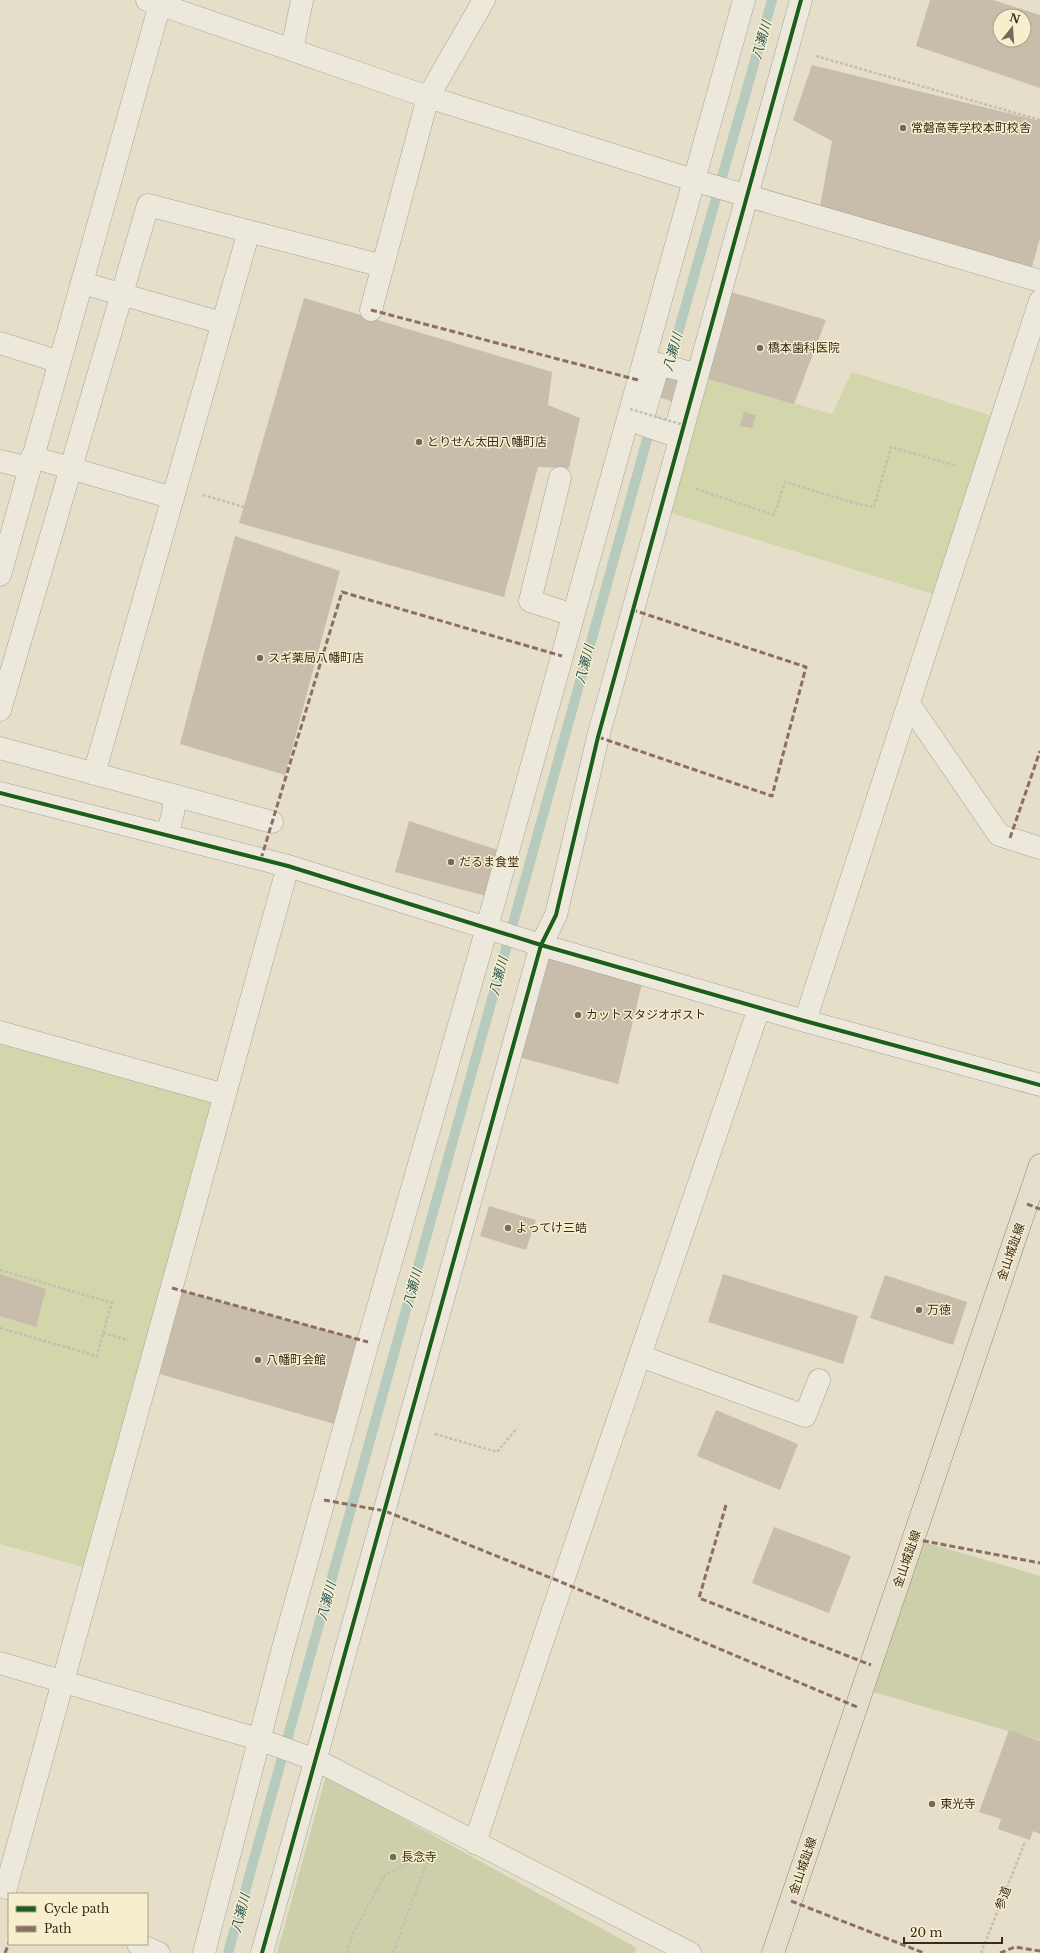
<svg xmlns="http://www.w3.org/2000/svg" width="1040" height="1953" viewBox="0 0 1040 1953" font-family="'Libre Baskerville','Noto Sans JP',serif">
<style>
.green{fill:#d3d5ab}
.cemetery{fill:#cdcfab}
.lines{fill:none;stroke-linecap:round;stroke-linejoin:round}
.stream{stroke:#b6cabe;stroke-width:10}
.building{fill:#c8bcaa;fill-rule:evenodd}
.minor-casing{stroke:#a9a293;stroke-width:23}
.major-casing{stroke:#8f887a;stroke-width:23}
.path{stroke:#c4bfb3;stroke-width:2.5;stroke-dasharray:3 2;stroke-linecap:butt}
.minor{stroke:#ece8dc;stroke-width:22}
.major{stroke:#e4decc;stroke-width:22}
.path-bridge{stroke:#c4bfb3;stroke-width:2.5;stroke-dasharray:3 2;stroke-linecap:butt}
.quiet{stroke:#8d6e63;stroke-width:3;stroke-dasharray:6 3;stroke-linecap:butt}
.cycleway-casing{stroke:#f7eece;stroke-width:6}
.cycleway{stroke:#1b5e20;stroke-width:4}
.poi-dot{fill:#756a59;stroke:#f7eece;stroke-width:1.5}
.labels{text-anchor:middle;stroke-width:3;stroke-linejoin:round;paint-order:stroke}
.poi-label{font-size:12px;fill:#382b1c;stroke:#f7eece;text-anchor:start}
.street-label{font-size:12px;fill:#382b1c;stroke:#f7eece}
.water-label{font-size:13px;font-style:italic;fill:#2a5858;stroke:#f7eece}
</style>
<rect width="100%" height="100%" fill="#e5dec9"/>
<path class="green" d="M852 372 1001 419 943 597 661 510 697 376 832 414Z
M0 1032 225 1095 94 1570 0 1544Z"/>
<path class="cemetery" d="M914 1539 1040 1576V1740L863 1689Z
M326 1776 637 1948 634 1953H277Z"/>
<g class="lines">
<path class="stream" d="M668 368 772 0
M228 1953 651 425"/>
</g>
<path class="building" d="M930 0H993L1040 15V88L916 46ZM1000 16H1024V40H1000Z
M812 65 1040 121V238L1029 278 818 217 832 141 793 120Z
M721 289 826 320 794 404 697 376Z
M304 298 552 372 548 405 580 418 569 468 538 467 504 597 239 523Z
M658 371 685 378 680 404 652 395Z
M744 412 756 415 752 428 740 426Z
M235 536 340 571 285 775 180 744Z
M409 821 507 853 494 898 395 872Z
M541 945 644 975 618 1084 511 1055Z
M489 1206 536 1220 526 1250 480 1236Z
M0 1274 46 1289 36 1327 0 1316Z
M723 1274 858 1316 843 1364 708 1322Z
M885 1275 967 1302 953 1345 870 1318Z
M172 1288 368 1342 345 1427 149 1371Z
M716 1410 798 1444 780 1490 697 1456Z
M774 1527 851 1556 829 1613 752 1583Z
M1009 1730 1040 1741V1834L1033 1831 1030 1840 998 1829 1001 1819 979 1812Z"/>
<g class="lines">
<g class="minor-casing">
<path id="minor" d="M147 0 428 97 693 180 1040 281
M292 50 302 0
M82 283 222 323
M371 310 428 97 484 0
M0 343 60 362
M659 364 691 373 674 435 641 424Z
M32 457 173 498
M0 461 29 468
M560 478 530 601 573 615
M0 575 160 4
M909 704 999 835 1040 848
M0 710 148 205 383 266
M0 748 272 822
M94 774 249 231
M0 793 288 866 541 945 805 1021 1040 1085
M167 835 173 813 175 796
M805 1021 1040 301
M0 1032 225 1095
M640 1356 805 1416 819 1380
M0 1663 258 1739 316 1760 690 1953
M475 1843C567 1564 664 1287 759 1008
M6 1888 288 866
M138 1944 159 1953
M204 1953 283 1648 368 1342 482 945 744 0
M262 1953 541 945 556 915 598 737 801 0"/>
</g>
<g class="major-casing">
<path id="major" d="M773 1953 1040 1165"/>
</g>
<path class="path" d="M816 56 1040 120
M696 489 774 515 785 482 858 504 874 507 891 447 957 466
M203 495 244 507
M0 1270 112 1303 103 1333
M0 1328 97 1356 103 1333 128 1340
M435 1434 497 1452 517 1428
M347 1953 353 1933 385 1875 429 1851
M393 1953 431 1851
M981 1953 1025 1842"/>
<use href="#minor" class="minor"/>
<use href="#major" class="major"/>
<path class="path-bridge" d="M630 409 684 425"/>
<path class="quiet" d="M371 310 638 380
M598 737 772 796 806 667 633 610
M1010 838 1040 751
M261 859 342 592 562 656
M1027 1204 1040 1209
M172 1288 368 1342
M324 1500 385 1511 561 1582 857 1707
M726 1505 699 1598 871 1665
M914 1539 1040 1563
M791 1901 924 1953
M5 1953 9 1943
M1000 1953 1015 1947 1040 1951"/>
<g class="cycleway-casing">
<path id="cycleway" d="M0 793 288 866 541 945 805 1021 1040 1085
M262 1953 541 945 556 915 598 737 801 0"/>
</g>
<use href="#cycleway" class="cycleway"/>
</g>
<g class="poi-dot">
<circle cx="903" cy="128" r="4"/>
<circle cx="760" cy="348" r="4"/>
<circle cx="419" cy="442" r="4"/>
<circle cx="260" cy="658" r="4"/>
<circle cx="451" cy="862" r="4"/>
<circle cx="578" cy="1015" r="4"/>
<circle cx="508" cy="1228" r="4"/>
<circle cx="919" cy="1310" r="4"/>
<circle cx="258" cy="1360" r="4"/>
<circle cx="932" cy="1804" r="4"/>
<circle cx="393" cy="1857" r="4"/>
</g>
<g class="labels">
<g class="poi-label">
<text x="911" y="132">常磐高等学校本町校舎</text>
<text x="768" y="352">橋本歯科医院</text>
<text x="427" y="446">とりせん太田八幡町店</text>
<text x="268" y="662">スギ薬局八幡町店</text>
<text x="459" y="866">だるま食堂</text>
<text x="586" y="1019">カットスタジオポスト</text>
<text x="516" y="1232">よってけ三皓</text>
<text x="927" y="1314">万徳</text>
<text x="266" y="1364">八幡町会館</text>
<text x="940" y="1808">東光寺</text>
<text x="401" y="1861">長念寺</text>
</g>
<g class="street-label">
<text transform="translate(1011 1252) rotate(-71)" y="4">金山城趾線</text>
<text transform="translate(907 1559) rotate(-71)" y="4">金山城趾線</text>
<text transform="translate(803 1866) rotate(-71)" y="4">金山城趾線</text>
<text transform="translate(1003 1898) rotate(-69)" y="4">参道</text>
</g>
<g class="water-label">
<text transform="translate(761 40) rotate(-74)" y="5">八瀬川</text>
<text transform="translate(672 352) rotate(-74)" y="5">八瀬川</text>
<text transform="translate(584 664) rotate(-75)" y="5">八瀬川</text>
<text transform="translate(498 976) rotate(-75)" y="5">八瀬川</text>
<text transform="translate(412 1288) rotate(-75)" y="5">八瀬川</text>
<text transform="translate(326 1601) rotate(-75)" y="5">八瀬川</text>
<text transform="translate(240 1913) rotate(-75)" y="5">八瀬川</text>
</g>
</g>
<rect x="8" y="1893" width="140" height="52" fill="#f7eece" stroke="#aba087"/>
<rect x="16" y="1906" width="20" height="6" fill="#1b5e20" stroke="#aba087"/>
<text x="44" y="1913" font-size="12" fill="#382b1c">Cycle path</text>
<rect x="16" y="1926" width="20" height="6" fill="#8d6e63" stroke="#aba087"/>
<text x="44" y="1933" font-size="12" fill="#382b1c">Path</text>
<g transform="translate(1012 28) rotate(17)"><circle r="19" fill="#f7eece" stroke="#aba087"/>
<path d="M0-3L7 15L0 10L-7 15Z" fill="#756a59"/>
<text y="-6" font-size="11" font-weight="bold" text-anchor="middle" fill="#382b1c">N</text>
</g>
<path d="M904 1937v6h98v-6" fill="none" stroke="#382b1c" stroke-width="2"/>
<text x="910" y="1937" font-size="12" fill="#382b1c" stroke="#f7eece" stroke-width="3" paint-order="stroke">20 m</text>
</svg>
